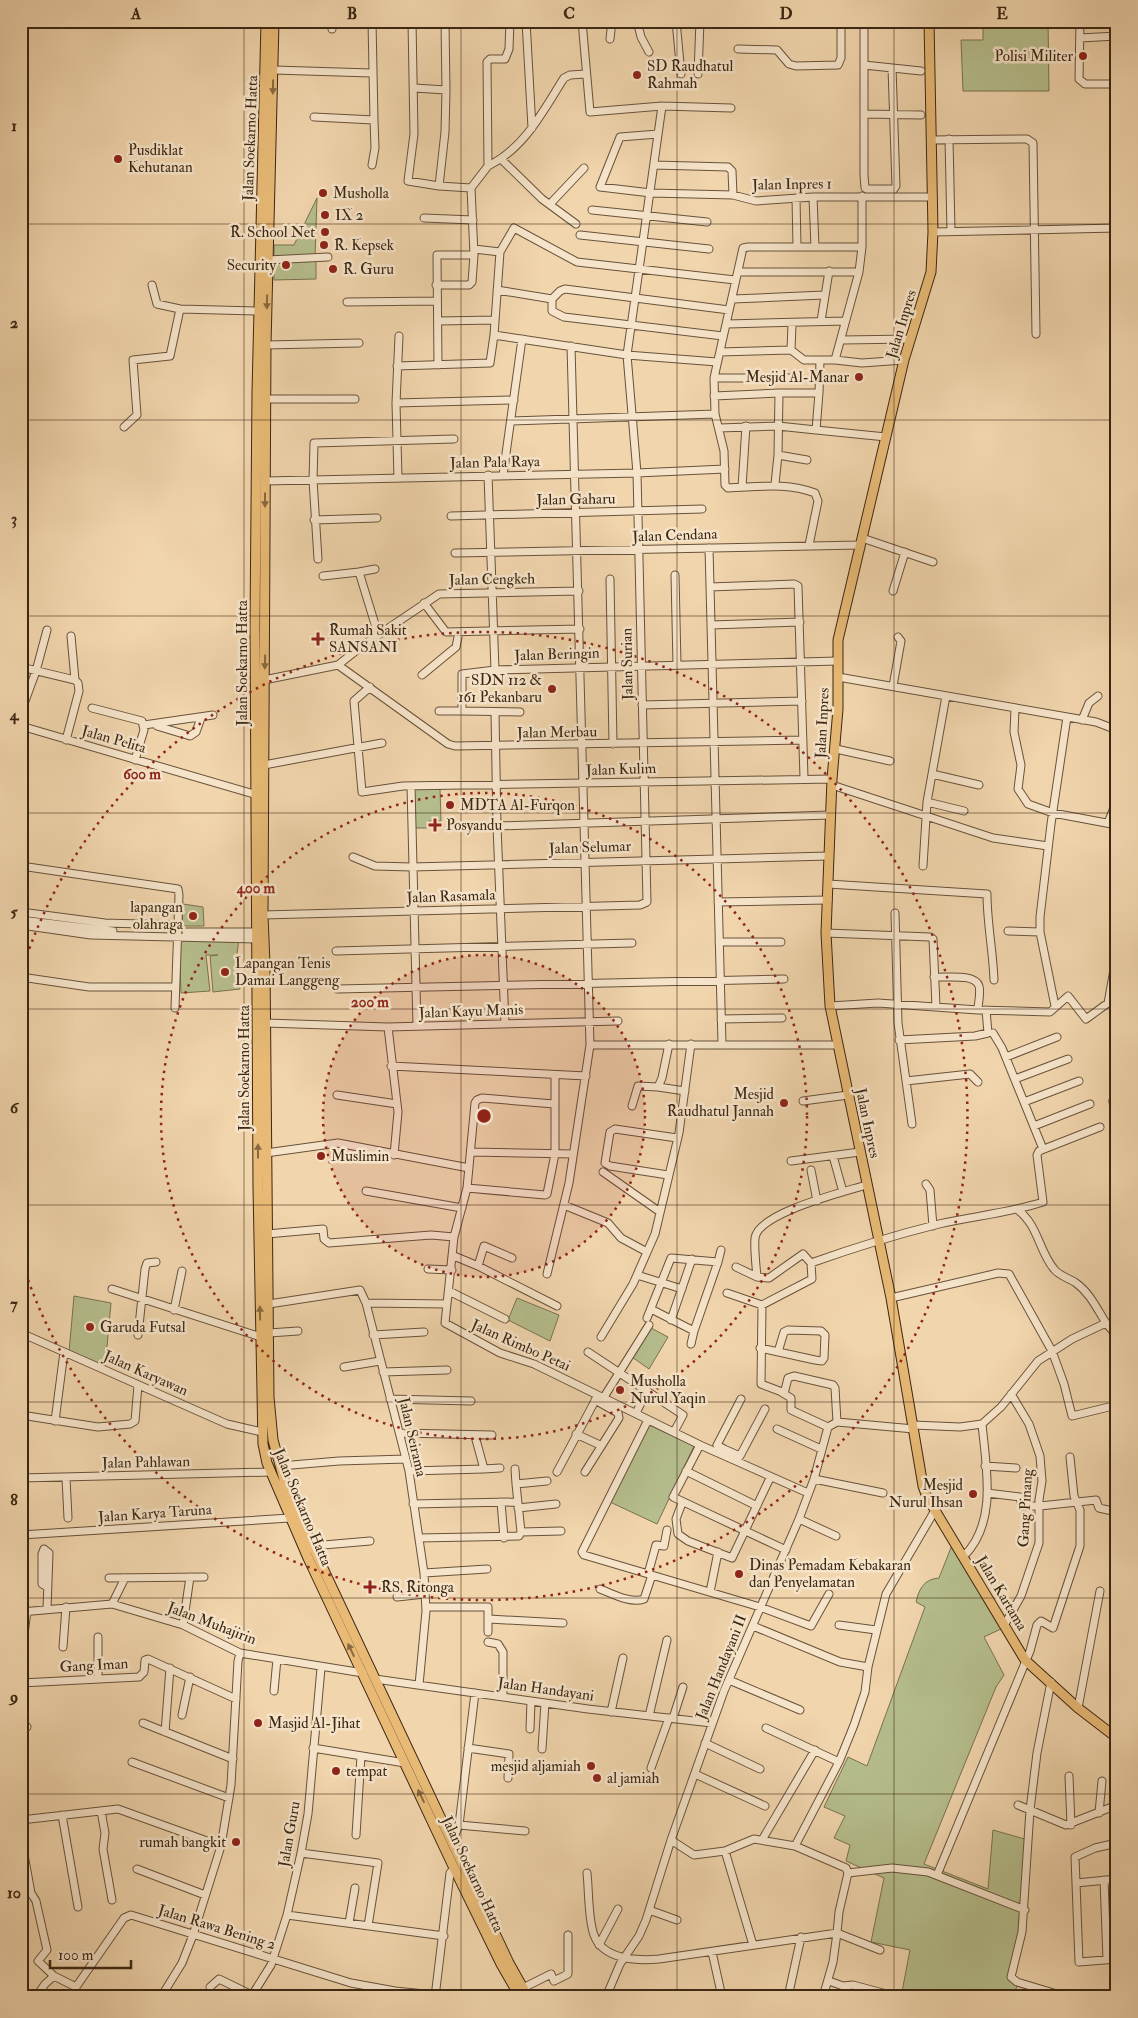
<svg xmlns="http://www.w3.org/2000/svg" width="1138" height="2018" viewBox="0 0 1138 2018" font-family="'IM FELL Double Pica',serif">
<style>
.green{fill:#b6be8d;stroke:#787250}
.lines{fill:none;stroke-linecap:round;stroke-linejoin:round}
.stream{stroke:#757f6b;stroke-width:2}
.minor-casing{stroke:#68523a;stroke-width:9}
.major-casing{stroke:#3b2713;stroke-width:11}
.minor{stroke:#f6e4ca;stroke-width:7}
.major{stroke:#e8ba76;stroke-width:9}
.oneway{fill:#896940}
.grid{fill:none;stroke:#3b2713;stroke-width:1;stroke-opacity:0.55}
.ring{fill:none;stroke:#8f2418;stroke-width:2.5;stroke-dasharray:2.5 5}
.poi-dot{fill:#8f2418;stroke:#f6e4ca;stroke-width:2}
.labels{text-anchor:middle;stroke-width:5;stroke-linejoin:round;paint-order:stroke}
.poi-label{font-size:15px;fill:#3b2713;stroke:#f6e4ca;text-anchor:start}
.street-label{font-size:15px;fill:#3b2713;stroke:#f6e4ca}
.centre{fill:#8f2418;stroke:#f6e4ca;stroke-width:2.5}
.ring-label{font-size:15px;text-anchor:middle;font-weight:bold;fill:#8f2418;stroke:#f6e4ca;stroke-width:5;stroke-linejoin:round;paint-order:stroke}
.neatline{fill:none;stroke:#3b2713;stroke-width:2}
.grid-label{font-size:16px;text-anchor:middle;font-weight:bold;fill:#3b2713}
</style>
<rect width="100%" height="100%" fill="#f1d5ad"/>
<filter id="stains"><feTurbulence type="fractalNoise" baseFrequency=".004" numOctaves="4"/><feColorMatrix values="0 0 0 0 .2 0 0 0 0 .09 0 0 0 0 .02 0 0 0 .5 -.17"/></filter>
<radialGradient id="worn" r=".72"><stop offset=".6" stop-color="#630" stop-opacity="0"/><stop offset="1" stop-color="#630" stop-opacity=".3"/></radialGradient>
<path class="green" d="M983 21H1048L1049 91H963L961 40H983Z
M317 198 315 256 274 258V245H294Z
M316 259V279L274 280V261Z
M413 789H440L441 821H429L428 828H414Z
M183 904 203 907 204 926H182Z
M179 939H239L237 954 240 989 213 992 210 956 218 955H206L210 991 181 993Z
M74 1296 111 1303 105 1368 69 1352Z
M517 1298 559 1315 550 1341 508 1320Z
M651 1328 668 1337 649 1369 632 1357Z
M649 1425 694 1446 657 1524 610 1502Z
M952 1545 1003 1628 984 1637 1004 1675 996 1687 924 1864 988 1889 993 1830 1028 1840 1024 1904 1010 1980 1017 1986 1013 1997H901L910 1950 871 1942 884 1878 846 1861 850 1845 834 1838 845 1816 824 1807 848 1757 867 1766 925 1607 916 1602C919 1589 924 1579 939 1578Z"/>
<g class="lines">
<path class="stream" d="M1117 1079 1109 1101 1117 1134"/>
<g class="minor-casing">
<path id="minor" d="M332 21V29
M412 21 414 134 408 181 439 186 471 188
M526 21 532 128
M582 21 590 112 662 106 731 108
M637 21 641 37 649 52
M676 21 681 74
M864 21V175L865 188 867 189H894L896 186 892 68
M1080 21 1079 79 1085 84H1117
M1080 38 1117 36
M610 39 612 21
M738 49 777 50 789 64 796 66 838 65 841 58V21
M864 65 921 71
M274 70 371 73
M698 74 700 21
M414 88 446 90 445 21
M865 114 921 115
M314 117 374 120 372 21
M658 134 620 137 600 187 651 193 733 195 756 201 813 197H933
M949 139 951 231
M931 140 1027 139 1033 143 1036 334
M501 159 542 199 576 224
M372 165 375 148 374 120
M654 165 728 167 732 171 733 195
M488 166C525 148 543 111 564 78L570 75 586 74
M439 186 445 132 446 90
M471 188 488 166 487 62 490 59H505L509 49 510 21
M813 197 815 247
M796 198 797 247
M550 204 584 168
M592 210 707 222
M424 218 473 220
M933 232 1117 228
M580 235 709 249
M474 249 500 252
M268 260 328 257
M738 272H859
M152 285 157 304 180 309
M436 285H469L472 282 474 255 471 188
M497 290 552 299
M552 299V311L564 317 723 336
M552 299 560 291 565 289 729 310
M733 299 824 295
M347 302 436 301
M438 321 495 320
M821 321 829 271
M727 324 845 321
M792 324 791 350 804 360H820
M494 335 627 355 717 362
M842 340 911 339
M266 345 359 343
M720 352 791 350
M835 360 862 363 904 360
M438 365 437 255H474
M397 366 490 363 494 335 500 252 514 228 577 262 735 280
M714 378H793
M714 396 779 393
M266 399H355
M396 403 514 400
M512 421 715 414
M124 427 137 415 133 360 170 356 180 309 259 311
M719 428 778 426 816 430 819 393
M816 430 886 437
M807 460 778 455 779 393H819L820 360H835L859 272 862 247V196
M488 475 495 670
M503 475 522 339
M398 478 396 403 399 336
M265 481 637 473 725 469
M775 484 778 455
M742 487 746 426
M451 516 702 509
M314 520 377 518
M862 538 933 562
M809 545 818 501 815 493C786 482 759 487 728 488L725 485 724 451 715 414 714 378 743 248 748 247H862
M709 548 722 1044
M455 553 860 545
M318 559 313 480 314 443 454 439
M359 572 375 569
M675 575 677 665
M323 576 359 572 378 634
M610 579 613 744
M710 587 794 584 798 586 804 778
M893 591 905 552
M424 603 446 632 580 629
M711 625 800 622
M338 665 448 744 455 746 803 740
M21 667 75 680
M422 675 456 647 459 632
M838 677 1096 722 1117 730
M264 680 338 665 362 646 439 594 579 591
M893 686 901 641 898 637
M370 687 354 701 362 792 403 786 832 779
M642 705 802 701
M92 708 142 721 144 730 135 760
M1015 709 1014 732 1021 765 1018 789 1028 804 1053 813 1117 825
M439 711H462
M21 712 36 671 47 630
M495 712 497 826
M520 712 462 711V674L495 670 838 661
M1082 720 1089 703 1098 696
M144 725 213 715
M21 726 257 795
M157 726 190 736 196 732 201 718
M66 740 79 691 78 683 75 680 71 636
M836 749 890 761
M264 765 382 743
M932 774 979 785
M832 785 993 838 1048 846
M411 786 417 1026
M927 802 964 811
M1108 823 1117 800
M353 857 375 866 412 867 829 856
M21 866 178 889 179 895 175 1008
M923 866 927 802 946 696
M828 884 987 894C987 923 993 951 994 980
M718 902 828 900
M21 912 105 923 178 925
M895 913 898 1023 912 1124
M263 915 640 905 647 902 637 473 627 355 662 106
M21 920 113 931
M21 925 91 935 256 939
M1008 931 1040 932
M186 932H256
M826 933 930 937 933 939 936 1006
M719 942H781
M336 951 632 943
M21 977 89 987H175
M934 977C945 978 975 973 979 986 981 993 978 1003 978 1010
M337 989 784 979
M830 1006 878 1003 978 1010 1050 1012 1068 996 1086 1019 1108 1003 1117 953
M1055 1006 1040 932V917L1051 824 1067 717
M721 1019 782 1018
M266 1023 388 1027 618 1021
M505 1024 497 826 830 815
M388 1027 398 1112 394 1155
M993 1033 1002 1048 1043 1149
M899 1040 975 1036 988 1033 986 1010
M590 1045H838
M1006 1057 1057 1037
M391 1066 586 1076
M1015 1079 1068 1059
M906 1081 970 1074 978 1082
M658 1087 685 1091
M337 1095 397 1104
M803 1101 848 1095
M1024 1102 1079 1081
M554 1104 482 1098 477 1100 475 1103 467 1188 454 1237 445 1323 500 1353 534 1364 700 1445 808 1493
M632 1106 638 1086 658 1087 662 1078 669 1044
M1034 1126 1090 1104
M471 1152 573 1154
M266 1153 338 1143 469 1168
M833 1156 843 1192
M791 1161 860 1152
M811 1170 817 1201
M603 1172 660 1212
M668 1175 610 1166 605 1163 610 1132 615 1129 677 1138
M926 1184 930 1190 933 1226
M866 1185C844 1192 758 1213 755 1238 754 1250 756 1265 757 1277L769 1278 803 1254 811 1263C853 1248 895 1235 939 1224 974 1216 1009 1213 1043 1202L1037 1155 1039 1151 1100 1127
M467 1188 545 1195 547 1194 555 1154V1075
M366 1191 462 1208
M564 1205 608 1223 621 1238 647 1252
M1018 1210C1038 1225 1039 1251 1054 1269 1059 1276 1069 1278 1076 1283 1090 1293 1097 1309 1106 1323
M267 1234 323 1229 324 1239 329 1243 431 1235 454 1237
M454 1256 478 1266 557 1306
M718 1262 721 1250
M478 1266 484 1246 512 1258
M736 1267 757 1277
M428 1269 452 1270
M547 1274 569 1183 590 1045 571 346
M637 1275 682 1289
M112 1289 261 1337
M449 1291 505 1319
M727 1293 762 1305 812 1279 811 1263
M891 1298 998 1273 1009 1274 1052 1351 1064 1384 1072 1416 1117 1405
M366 1303 447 1304
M269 1304 360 1290 366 1303 409 1471 424 1573 426 1611 419 1685
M762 1305 761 1384 782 1392 785 1390 788 1378 794 1376 833 1385 835 1388 837 1422
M174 1310 182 1271
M647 1318 671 1258 718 1262 694 1331 651 1309
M671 1320 692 1259
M21 1333 227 1424 262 1432
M269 1333 298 1331
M138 1335 145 1269 147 1263 156 1262
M373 1335 424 1332
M601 1337 633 1284 655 1234 679 1133 691 1044
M691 1344 694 1331
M760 1348 815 1360 822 1361 824 1358 825 1335 821 1331 788 1330 784 1332 778 1352
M588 1352 683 1415 674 1432
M344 1367 380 1361
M383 1372 447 1370
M781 1392 791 1398V1410L828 1427
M604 1397 649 1325
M390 1399 471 1401
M636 1413 647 1391
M21 1415 98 1427 130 1424 135 1421 138 1385
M648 1420 582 1552 584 1555 760 1607 811 1626 829 1594
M55 1421 64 1352
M913 1425 960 1427 982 1424 1001 1407 1038 1361 1072 1339 1106 1323 1117 1336
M777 1429 821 1449
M400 1433 492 1435
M576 1434 600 1445
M475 1436 484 1469 500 1468
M700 1445 673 1497 786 1550
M724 1449 740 1456 765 1409
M723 1452 724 1449 717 1445 741 1399
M280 1466 339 1461 406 1459
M985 1466 1016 1468
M515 1469 516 1484
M409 1471 484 1469
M686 1471 757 1506
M557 1472 597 1397
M585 1472 619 1418 618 1413 595 1400
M21 1478 271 1472
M66 1478 68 1518
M814 1479 883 1493
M987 1493 1020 1497 1022 1506H1040L1096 1500 1099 1508 1117 1512
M501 1502 504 1538
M682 1503 676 1519 678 1534 688 1541 732 1558 770 1478
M413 1504 516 1502
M518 1508 556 1504
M799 1519 836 1536
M521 1532 561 1531
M21 1535 290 1518
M419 1538 519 1536 521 1532 516 1484 547 1481
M312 1546 370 1541
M964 1556C998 1522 986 1467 982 1424
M424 1573 487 1569
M648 1574 656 1545 664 1546 667 1530
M109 1578 204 1577
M46 1586 42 1584V1554L44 1549 49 1553 47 1609
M600 1589C613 1594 631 1604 644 1599L652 1575
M710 1592 718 1552
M397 1597 425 1594
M112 1604 125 1578
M426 1607H488V1632
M21 1612 112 1604 183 1625 240 1653 363 1673
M489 1619 563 1623
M1005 1624 1021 1596 1039 1543V1500L1042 1481 1040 1456 1029 1424 1011 1394
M183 1625 190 1577
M839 1625 876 1630
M753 1626 840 1662 868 1667
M488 1642 498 1644 503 1652V1697
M63 1647 66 1607
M21 1657 27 1611
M98 1679V1637
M375 1679 588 1709 712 1723
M729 1680 800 1710
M1051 1682 1037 1753 1030 1810 1022 1932 1011 1977 1017 1982 1067 1997
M21 1683 139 1677 144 1672 145 1660 148 1659 236 1699
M274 1691 277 1659
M1078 1708 1100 1591
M611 1712 623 1658
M182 1715 190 1677
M649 1716 667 1640
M673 1718 683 1687
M143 1723 233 1759
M21 1728 27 1727
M766 1728 839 1762
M530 1729 531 1701
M165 1732 170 1668
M705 1743 760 1769
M313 1748 405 1763
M468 1748 509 1754 508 1778
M542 1749 545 1703
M132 1762 229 1798
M651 1768 669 1718
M695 1774 765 1806
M1069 1776 1071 1825
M1018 1805 1066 1825 1117 1805
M101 1811 105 1833 103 1849 112 1900
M1099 1813 1102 1781
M62 1815 78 1907
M21 1820 118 1809 221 1846
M459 1825 525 1831
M356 1835 361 1756
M21 1838 31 1893 36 1901 47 1950 38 1961 54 1976
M762 1840 815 1750
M452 1842 459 1825 475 1693
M1117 1843 1095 1848 1075 1857 1079 1962 1117 1959
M795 1846 839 1762 854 1725 865 1692 868 1667 886 1594 934 1512
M725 1851 753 1945
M301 1853 378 1863 368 1926
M137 1869 205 1895
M587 1873C589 1891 588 1919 594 1935 603 1960 638 1961 659 1959L837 1933 839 1912 848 1873 846 1868 795 1846 754 1839 725 1851 694 1855 671 1840
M848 1873 892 1868 928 1872 1025 1910
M937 1875 1030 1651 1037 1625 1041 1621 1053 1628 1080 1546V1510L1074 1496 1070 1457
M1104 1880 1107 1959
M1076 1883 1117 1879
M649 1910 677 1920
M287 1915 444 1936
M349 1923 355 1888
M599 1945 618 1909
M712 1952 722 1997
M829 1981 843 1986 853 1985 894 1996
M210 1987 219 1979 252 1995
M523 1988 551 1974 554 1981 568 1974V1935
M36 1997 45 1984 54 1976 76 1987 124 1918 131 1915 351 1983 395 1991 435 1995
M75 1997 76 1987
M161 1997 182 1963 193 1935 221 1846 231 1785 238 1661 240 1653
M251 1997 271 1965 287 1915 301 1853 308 1814 321 1668
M435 1997 450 1873 454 1868
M606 1997 620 1964 639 1936 646 1920 671 1840 724 1691 799 1519 814 1479 828 1427 837 1422 914 1429
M788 1997 801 1937
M823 1997 833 1962 837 1933 880 1950"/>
</g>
<g class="major-casing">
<path id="major" d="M266 21 257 392 255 625 258 1188 263 1444 267 1463 308 1558 453 1866 501 1964 520 1997
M274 21 266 345 263 915 265 964 269 1397 273 1440 288 1494 509 1963 528 1997
M929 21 933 232 931 272 904 360 838 640V709L832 779 826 933 830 1006 891 1298 923 1486 927 1497 1025 1660 1078 1708 1117 1738"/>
</g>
<use href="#minor" class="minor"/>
<use href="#major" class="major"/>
</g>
<defs><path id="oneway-solid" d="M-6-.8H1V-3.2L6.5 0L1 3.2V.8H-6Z" transform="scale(1.25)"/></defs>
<g class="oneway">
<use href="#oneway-solid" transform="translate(273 87) rotate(91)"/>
<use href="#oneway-solid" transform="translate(267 302) rotate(91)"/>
<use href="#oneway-solid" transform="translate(265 500) rotate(90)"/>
<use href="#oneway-solid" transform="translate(265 662) rotate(91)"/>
<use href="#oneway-solid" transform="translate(258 1151) rotate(-90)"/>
<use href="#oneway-solid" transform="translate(260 1313) rotate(-91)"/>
<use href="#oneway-solid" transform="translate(351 1650) rotate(-115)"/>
<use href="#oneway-solid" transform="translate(421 1796) rotate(-116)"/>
</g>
<path class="grid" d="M244 21V1997M461 21V1997M677 21V1997M894 21V1997M21 224H1117M21 420H1117M21 616H1117M21 813H1117M21 1009H1117M21 1205H1117M21 1402H1117M21 1598H1117M21 1794H1117"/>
<circle cx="484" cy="1116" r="161" fill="#8f2418" fill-opacity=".12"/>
<g class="ring">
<circle cx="484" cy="1116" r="161"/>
<circle cx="484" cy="1116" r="323"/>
<path d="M22 970A484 484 0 1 1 22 1262"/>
</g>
<g class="poi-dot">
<circle cx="1083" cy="56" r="5"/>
<circle cx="637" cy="75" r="5"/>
<circle cx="118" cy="159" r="5"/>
<circle cx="323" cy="193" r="5"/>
<circle cx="325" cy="215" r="5"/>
<circle cx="325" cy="232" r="5"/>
<circle cx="324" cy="245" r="5"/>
<circle cx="286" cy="265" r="5"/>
<circle cx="333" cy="269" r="5"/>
<circle cx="859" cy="377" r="5"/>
<path d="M315.5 631.5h5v5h5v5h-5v5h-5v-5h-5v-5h5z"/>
<circle cx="552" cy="689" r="5"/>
<circle cx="450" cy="805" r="5"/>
<path d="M432.5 817.5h5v5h5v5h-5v5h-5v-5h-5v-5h5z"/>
<circle cx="193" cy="916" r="5"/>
<circle cx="225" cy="972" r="5"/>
<circle cx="784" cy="1103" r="5"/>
<circle cx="321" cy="1156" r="5"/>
<circle cx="90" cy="1327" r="5"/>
<circle cx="620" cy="1390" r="5"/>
<circle cx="973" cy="1494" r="5"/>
<circle cx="739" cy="1574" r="5"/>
<path d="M367.5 1579.5h5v5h5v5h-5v5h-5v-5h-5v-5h5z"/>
<circle cx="258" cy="1723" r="5"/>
<circle cx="591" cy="1766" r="5"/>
<circle cx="336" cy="1771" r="5"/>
<circle cx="597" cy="1778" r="5"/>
<circle cx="236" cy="1842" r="5"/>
</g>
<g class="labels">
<g class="poi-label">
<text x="1073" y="61" text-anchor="end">Polisi Militer</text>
<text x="647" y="71">SD Raudhatul<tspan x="647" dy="17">Rahmah</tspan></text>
<text x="128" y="155">Pusdiklat<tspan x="128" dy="17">Kehutanan</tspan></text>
<text x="333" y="198">Musholla</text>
<text x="335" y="220">IX 2</text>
<text x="315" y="237" text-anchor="end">R. School Net</text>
<text x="334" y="250">R. Kepsek</text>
<text x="276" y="270" text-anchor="end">Security</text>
<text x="343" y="274">R. Guru</text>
<text x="849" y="382" text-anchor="end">Mesjid Al-Manar</text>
<text x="329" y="635">Rumah Sakit<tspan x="329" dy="17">SANSANI</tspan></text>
<text x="542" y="685" text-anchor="end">SDN 112 &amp;<tspan x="542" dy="17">161 Pekanbaru</tspan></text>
<text x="460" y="810">MDTA Al-Furqon</text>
<text x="446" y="830">Posyandu</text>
<text x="183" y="912" text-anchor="end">lapangan<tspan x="183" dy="17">olahraga</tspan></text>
<text x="235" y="968">Lapangan Tenis<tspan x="235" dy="17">Damai Langgeng</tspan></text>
<text x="774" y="1099" text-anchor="end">Mesjid<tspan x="774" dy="17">Raudhatul Jannah</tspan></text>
<text x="331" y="1161">Muslimin</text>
<text x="100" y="1332">Garuda Futsal</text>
<text x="630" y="1386">Musholla<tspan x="630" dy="17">Nurul Yaqin</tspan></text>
<text x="963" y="1490" text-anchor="end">Mesjid<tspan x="963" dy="17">Nurul Ihsan</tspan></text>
<text x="749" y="1570">Dinas Pemadam Kebakaran<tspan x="749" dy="17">dan Penyelamatan</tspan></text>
<text x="381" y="1592">RS. Ritonga</text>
<text x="268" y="1728">Masjid Al-Jihat</text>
<text x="581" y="1771" text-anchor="end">mesjid aljamiah</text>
<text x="346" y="1776">tempat</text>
<text x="607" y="1783">al jamiah</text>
<text x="226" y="1847" text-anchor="end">rumah bangkit</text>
</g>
<g class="street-label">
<text transform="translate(250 138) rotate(-88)" y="5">Jalan Soekarno Hatta</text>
<text transform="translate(792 184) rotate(-1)" y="5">Jalan Inpres 1</text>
<text transform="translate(901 324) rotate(-73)" y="5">Jalan Inpres</text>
<text transform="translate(495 462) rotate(-1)" y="5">Jalan Pala Raya</text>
<text transform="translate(576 499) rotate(-1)" y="5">Jalan Gaharu</text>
<text transform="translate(675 535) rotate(-2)" y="5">Jalan Cendana</text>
<text transform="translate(492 579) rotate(-1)" y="5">Jalan Cengkeh</text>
<text transform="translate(557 654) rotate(-2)" y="5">Jalan Beringin</text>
<text transform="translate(242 663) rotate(-90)" y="5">Jalan Soekarno Hatta</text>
<text transform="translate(627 664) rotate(-91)" y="5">Jalan Surian</text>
<text transform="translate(822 723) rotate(-87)" y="5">Jalan Inpres</text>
<text transform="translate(557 732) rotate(-1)" y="5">Jalan Merbau</text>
<text transform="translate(114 739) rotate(16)" y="5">Jalan Pelita</text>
<text transform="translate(621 769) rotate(-2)" y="5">Jalan Kulim</text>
<text transform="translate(590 847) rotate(-2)" y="5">Jalan Selumar</text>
<text transform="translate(451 896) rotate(-2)" y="5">Jalan Rasamala</text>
<text transform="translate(471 1011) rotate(-2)" y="5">Jalan Kayu Manis</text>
<text transform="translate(244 1068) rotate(-90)" y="5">Jalan Soekarno Hatta</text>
<text transform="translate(868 1123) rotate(78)" y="5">Jalan Inpres</text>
<text transform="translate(521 1345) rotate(24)" y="5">Jalan Rimbo Petai</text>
<text transform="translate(146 1373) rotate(24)" y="5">Jalan Karyawan</text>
<text transform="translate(413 1437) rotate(77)" y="5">Jalan Seirama</text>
<text transform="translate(146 1462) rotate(-1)" y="5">Jalan Pahlawan</text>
<text transform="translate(303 1507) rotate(67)" y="5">Jalan Soekarno Hatta</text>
<text transform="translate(1025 1508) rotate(-87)" y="5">Gang Pinang</text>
<text transform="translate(155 1513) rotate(-4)" y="5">Jalan Karya Taruna</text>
<text transform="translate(1002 1593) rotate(59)" y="5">Jalan Kartama</text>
<text transform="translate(212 1623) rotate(21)" y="5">Jalan Muhajirin</text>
<text transform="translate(94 1665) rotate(-3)" y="5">Gang Iman</text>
<text transform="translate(721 1667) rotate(-68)" y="5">Jalan Handayani II</text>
<text transform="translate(546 1689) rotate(8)" y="5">Jalan Handayani</text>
<text transform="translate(289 1834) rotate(-80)" y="5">Jalan Guru</text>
<text transform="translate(473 1874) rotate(65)" y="5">Jalan Soekarno Hatta</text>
<text transform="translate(217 1927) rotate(17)" y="5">Jalan Rawa Bening 2</text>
</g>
</g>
<circle cx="484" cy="1116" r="8" class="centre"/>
<g class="ring-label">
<text x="142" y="779">600 m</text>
<text x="256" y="893">400 m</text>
<text x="370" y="1007">200 m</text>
</g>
<rect width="1138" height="2018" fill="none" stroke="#f1d5ad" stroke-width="55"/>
<path d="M50 1960v8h81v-8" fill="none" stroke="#3b2713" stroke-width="2.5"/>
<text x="58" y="1960" font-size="15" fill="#3b2713" stroke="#f6e4ca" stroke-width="4" paint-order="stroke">100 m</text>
<rect x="28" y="28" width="1082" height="1962" class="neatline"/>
<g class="grid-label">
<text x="136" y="19">A</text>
<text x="352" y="19">B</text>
<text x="569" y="19">C</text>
<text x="786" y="19">D</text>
<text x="1002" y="19">E</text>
<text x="14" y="131">1</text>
<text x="14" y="328">2</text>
<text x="14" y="524">3</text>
<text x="14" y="720">4</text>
<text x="14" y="917">5</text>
<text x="14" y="1113">6</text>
<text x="14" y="1309">7</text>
<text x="14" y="1505">8</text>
<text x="14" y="1702">9</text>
<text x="14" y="1898">10</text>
</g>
<rect width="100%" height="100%" filter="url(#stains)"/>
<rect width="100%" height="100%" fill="url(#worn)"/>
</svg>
